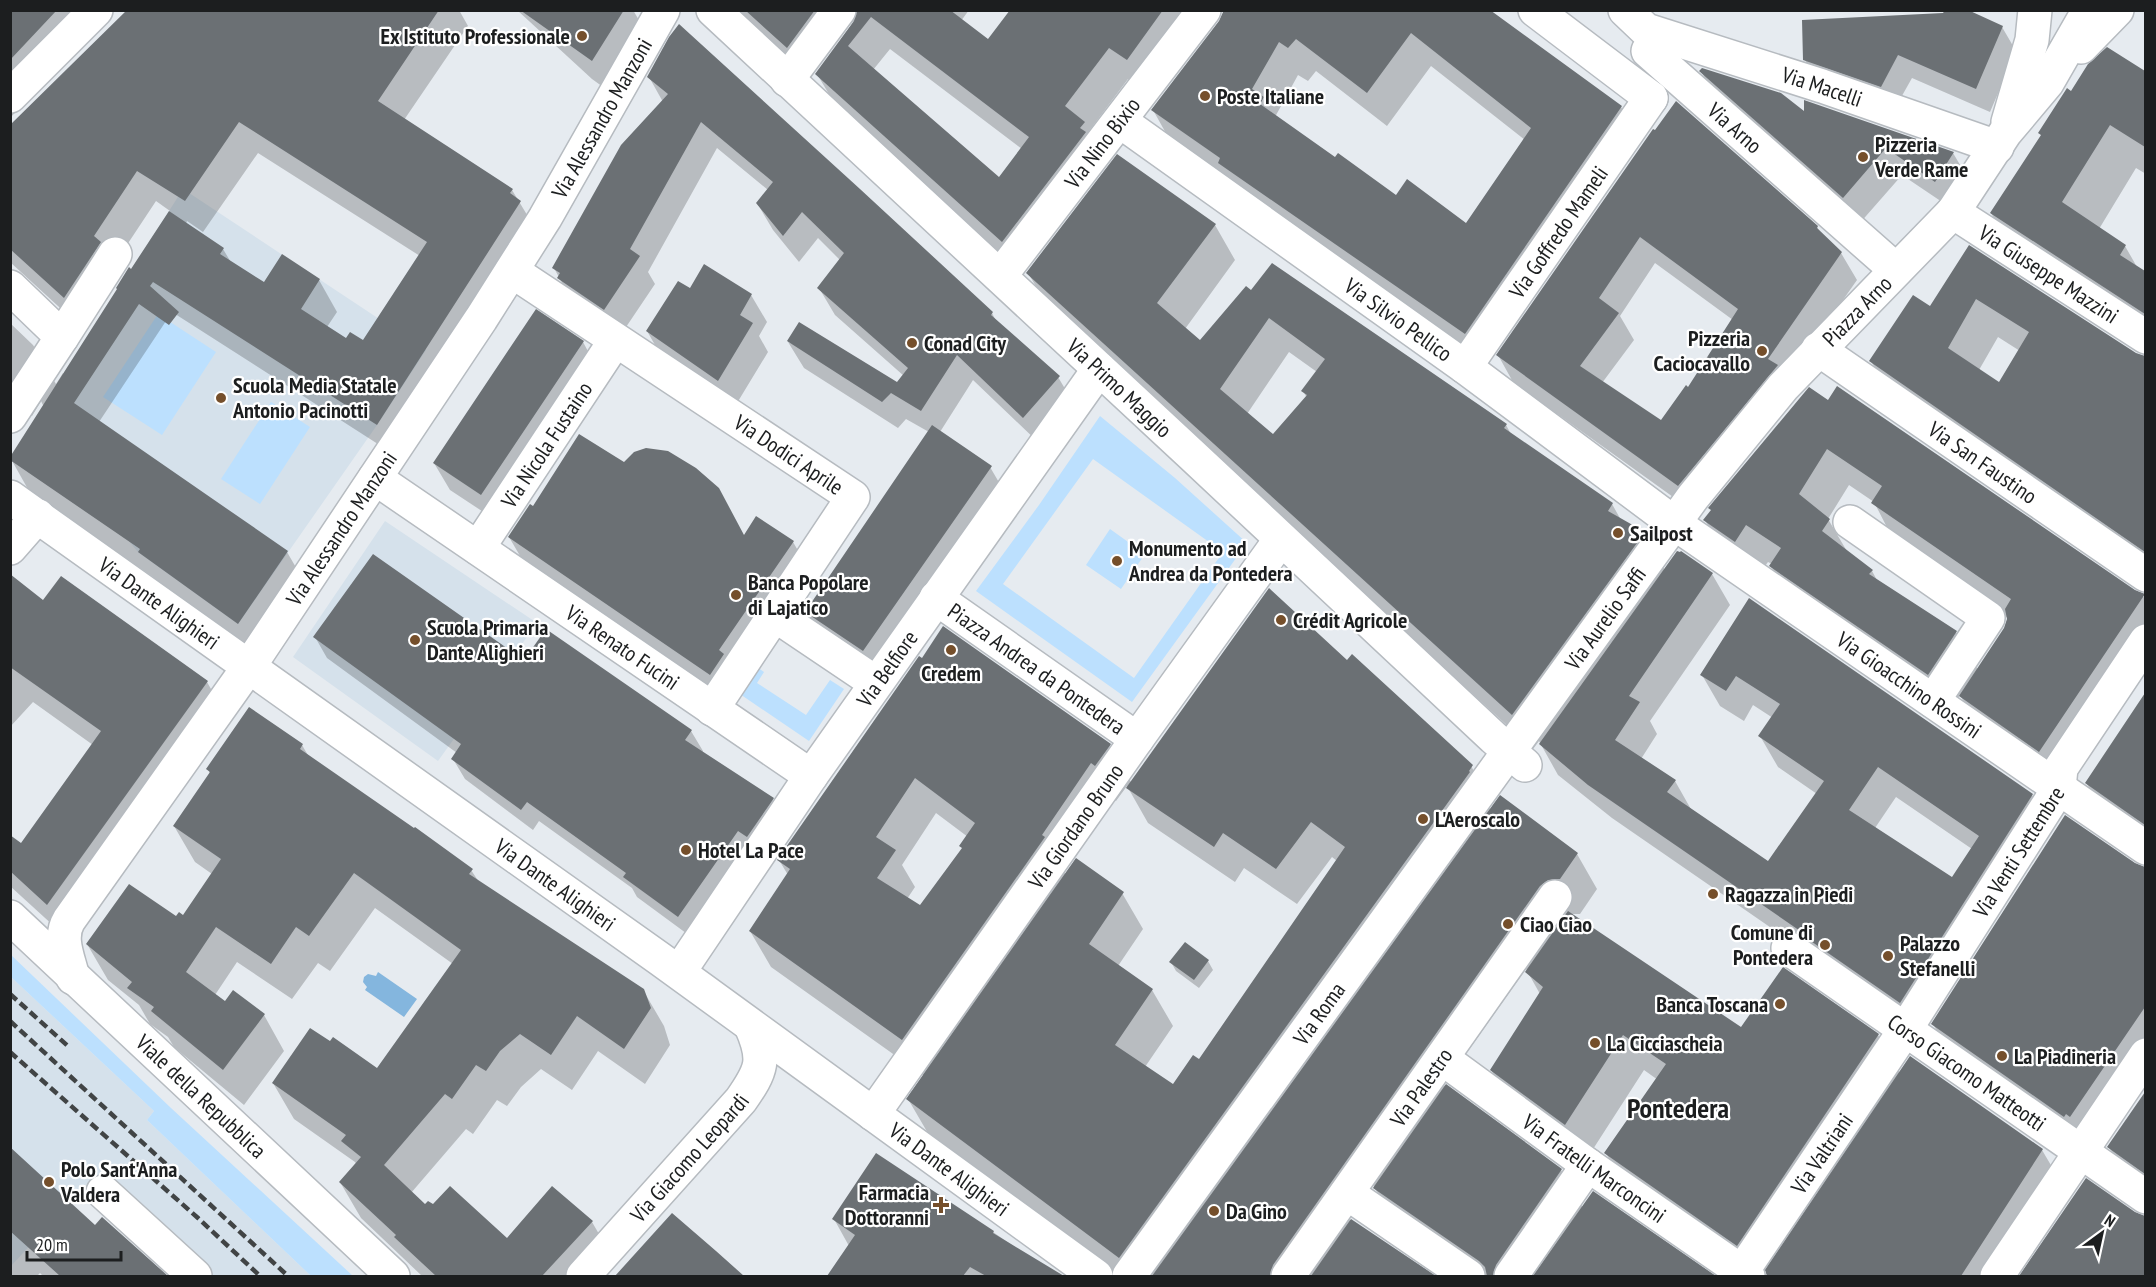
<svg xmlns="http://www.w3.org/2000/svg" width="2156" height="1287" viewBox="0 0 2156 1287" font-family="'PT Sans Narrow',sans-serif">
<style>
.built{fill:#d5e1eb}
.green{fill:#bce0fe;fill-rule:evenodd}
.water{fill:#84b6de}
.shadow{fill:#0003;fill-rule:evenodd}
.building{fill:#6b7074;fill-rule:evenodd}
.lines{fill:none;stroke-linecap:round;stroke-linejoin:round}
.minor-casing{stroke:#b6bbc0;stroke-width:36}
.minor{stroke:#fff;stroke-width:33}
.rail{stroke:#414445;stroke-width:4.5;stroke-dasharray:9 4.5;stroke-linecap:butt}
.poi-dot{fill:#754f2b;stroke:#fff;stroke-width:2}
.labels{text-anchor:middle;stroke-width:4.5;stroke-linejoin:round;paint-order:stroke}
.poi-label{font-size:22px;font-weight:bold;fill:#1c1e1f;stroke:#fff;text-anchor:start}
.street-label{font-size:22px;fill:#1c1e1f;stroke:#fff}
.district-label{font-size:28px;font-weight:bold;fill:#1c1e1f;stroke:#fff}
</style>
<rect width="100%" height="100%" fill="#e6ebf0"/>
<path class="built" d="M183 189 426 350 377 425 238 624 138 552 128 540 11 460Z
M385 521 537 623 438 761 293 657Z
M11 977 154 1111 147 1120 311 1276H209L95 1175 11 1266Z"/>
<path class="green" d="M158 314 216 352 162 435 103 397Z
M271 402 310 427 260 504 221 479Z
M1100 416 1175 478 1247 543 1132 702 976 591 1039 505ZM1093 459 1223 552 1134 678 1003 584Z
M1110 529 1145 554 1121 589 1086 565Z
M751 663 764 672 757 683 806 715 830 680 844 689 809 741 734 690Z
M10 954 171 1108 353 1276H311L147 1120 154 1111 11 977Z"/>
<path class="water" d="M378 972 417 999 404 1017 365 990 367 987 363 982 364 977 368 974 376 976Z"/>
<path class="shadow" d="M10 10H112L10 118Z
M129 10H459L468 26 404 120 512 190 538 233 395 455 172 312 99 422 287 552 305 583 256 655 158 584 153 577 29 491 11 459 44 407 41 401 32 416 16 404 10 412V323L33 345 56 384 63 373 65 375 170 211 156 201 113 266 83 329 10 262V127ZM258 153 420 256 363 342 346 340 327 327 337 312 319 280 264 284 232 264 223 249 186 224 187 221 203 232Z
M517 10H633L647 34 610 92 592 79Z
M738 10H969L961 21 988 41 1012 10H1204L1146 91 1128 79 1089 131 1102 155 1021 273 836 106 817 74 854 21 843 31 806 80 761 39 752 23ZM890 49 1022 149 999 179 873 70Z
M1281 10H1488L1621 107 1641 141 1485 366 1172 144 1153 110ZM1431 66 1525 140 1466 225 1397 197 1336 159 1275 117 1298 75 1308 81 1316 71 1387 126Z
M2002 27 2016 51 1990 112 1912 78 1894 110 1818 84 1805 60Z
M2107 49 2146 73V174L2136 168 2099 229 2125 246 2137 267 2146 272V341L2017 258 1991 213 2042 137 2040 133Z
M1701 71 1806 114 1953 153 1969 180 1951 208 1902 175 1859 224 1716 99Z
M649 77 992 313 996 321 1058 377 1074 404 1039 443 973 380 940 432 990 467 1011 503 884 686 827 648 807 613 929 432 906 419 898 428 804 368 788 342 897 384 904 376 835 315 819 288 840 260 818 238 799 262 773 230 757 203 768 190 717 148 648 272 655 284 620 336 574 305 554 268 663 102Z
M1655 132 1817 227 1820 233 1841 253 1857 280 1694 512 1513 382 1498 355ZM1655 263 1733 320 1688 389 1662 422 1602 383 1634 340 1620 316Z
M1215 225 1235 260 1185 329 1201 342 1252 292 1272 265 1506 425 1512 436 1612 504 1621 520 1644 533 1665 570 1681 553 1712 574 1730 605 1650 721 1657 734 1641 759 1675 781 1692 811 1768 863 1817 794 1778 767 1760 736 1773 718 1753 705 1744 721 1720 706 1702 675 1750 600 2032 795 2050 825 1918 1033 1822 963 1612 818 1558 775 1539 741 1533 749 1049 308 1028 273ZM1289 352 1317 372 1303 391 1307 398 1274 436 1247 414ZM1896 797 1972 849 1953 879 1875 828Z
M1969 247 2135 354 2143 357 2146 361V574L1893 400 1871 361 1930 308ZM1998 337 2020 351 2000 384 1979 370Z
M690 291 751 295 767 322 759 336 768 352 734 408 663 359 647 331Z
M583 342 598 370 497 521 450 490 434 463Z
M1809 389 2142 595 2146 600V663L2061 788 1982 734 1960 695 1949 711 1793 603 1771 566 1772 564 1768 562 1756 578 1726 558 1705 520ZM1849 485 1874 502 1894 541 2008 618 2005 629 1978 670 1956 632 1878 582 1872 571 1848 553 1828 519Z
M745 536 793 542 814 578 731 710 530 573 509 537Z
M61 578 207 682 227 717 67 938 10 886V837L21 845 93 745 33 702 10 727V594L43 602Z
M315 637 525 662 691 731 703 751 702 753 773 799 785 819 690 936 637 897 632 888 539 821 533 830 465 779 453 759 457 753 327 658Z
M919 658 1110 745 1131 782 1347 662 1471 766 1492 802 1489 807 1491 811 1577 854 1597 889 1580 914H1570L1742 1029 1784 970 1878 1035 1900 1073 2042 1150 2062 1184 2003 1276H1768L1767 1268 1761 1276 1626 1189 1606 1153 1658 1080 1644 1070 1586 1160 1512 1106 1491 1070 1540 994 1526 969 1444 1085 1561 1170 1583 1208 1593 1193 1713 1276H1473L1395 1223 1373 1185 1349 1219 1433 1276H1117L929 1135 908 1099 924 1076 771 967 750 931 788 875 779 860ZM1127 786 1148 823 1235 882 1244 868 1297 904 1332 857 1337 861 1199 1061 1173 1086 1145 1067 1173 1026 1152 990 1118 966 1143 929 1122 893 1066 875 1063 870 1112 798 1116 801ZM936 813 968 837 963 850 921 907 907 899 915 887 902 865Z
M2146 696V845L2108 819 2087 784Z
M302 745 309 757 471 870 479 882 643 990 664 1026 670 1045 645 1084 598 1051 572 1090 541 1069 521 1087 507 1106 497 1100 473 1134 466 1129 411 1193 426 1206 508 1240 592 1222 613 1258 595 1276H422L361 1218 340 1182 357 1165 355 1162 294 1119 273 1083 378 1070 453 964 375 908 330 971 318 963 292 999 237 962 215 995 225 1003 264 1015 284 1051 244 1105 174 1047 168 1037 150 1024 139 1005 108 980 87 944 183 917 212 874 195 862 174 826 210 774 208 769Z
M2135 865 2146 868V1072L2091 1152 1953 1060 1933 1024Z
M1208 961 1213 970 1199 988 1176 971 1171 962Z
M2146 1095V1194L2130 1183 2109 1147Z
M10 1149 95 1227 102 1219 166 1276H43L40 1273 37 1276H10Z
M2086 1180 2135 1214 2146 1217V1276H2020Z
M672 1215 741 1276H616Z
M834 1219 993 1232 1057 1276H829L849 1246Z"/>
<path class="building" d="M10 10H57L10 60Z
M127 10H439L378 101 513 189 510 193 521 201 377 425 153 282 150 286 179 312 169 325 139 304 74 403 288 551 238 624 138 552 140 549 10 460V457L117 289 116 288 129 267 131 269 169 211 224 248 220 254 264 282 282 254 320 279 301 309 346 338 350 332 363 340 427 242 239 122 185 201 137 171 94 236 101 242 64 298 10 249V125Z
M520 10H624L592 61Z
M745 10H815L787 48Z
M857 10H950L988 39 1010 10H1163L1127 60 1109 48 1065 106 1085 122 1080 128 1086 132 1002 242 815 74 854 21ZM871 17 1029 137 999 177 848 46Z
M1224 10H1490L1622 106 1465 334 1218 163 1220 158 1151 110 1219 21ZM1411 33 1531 128 1466 223 1407 179 1396 195 1338 153 1335 157 1260 104 1264 97 1252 89 1279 42 1288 48 1296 39 1367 93Z
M1945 10H1968L2003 26 1976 89 1898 55 1881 87 1803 60 1802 20 1943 13Z
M679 24 860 189 993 312 991 315 1060 376 1023 418 957 355 921 411 891 393 882 402 787 341 799 322 897 382 908 368 817 288 844 253 802 212 783 236 756 203 773 182 701 122 630 249 640 256 604 310 557 278 560 273 552 268 621 145 668 94 647 77 669 37Z
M2107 47 2145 71V147L2110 125 2062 202 2126 245 2120 255 2145 271V314L1990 213 2041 135 2038 133 2067 88 2071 91 2088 64Z
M1702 68 1781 93 1804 111V100L1954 152 1935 182 1886 148 1843 198 1699 71Z
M1676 101 1818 226 1817 228 1842 252 1768 359 1778 365 1678 486 1496 355 1653 129 1655 130ZM1640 237 1738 309 1688 387 1686 385 1661 420 1580 366 1619 313 1599 298Z
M1117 154 1216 224 1157 303 1200 340 1246 286 1251 290 1272 263 1507 424 1504 428 1613 503 1608 511 1645 532 1512 715 1026 273ZM1269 318 1325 359 1301 391 1307 395 1273 434 1220 389Z
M1969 245 2136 353 2145 356V552L1869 361 1913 295 1930 306ZM1976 299 2029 332 1999 382 1948 348Z
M704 264 752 294 740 315 753 323 718 381 646 331 678 281 690 288Z
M536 309 584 341 481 495 433 463Z
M1837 386 2135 590 2145 594 2039 752 1959 696 2004 628 2007 619 2005 609 2011 599 1871 503 1882 486 1827 449 1799 494 1830 519 1822 531 1873 570 1869 574 1957 631 1928 675 1769 566 1781 548 1746 525 1735 542 1703 520 1711 510 1708 508 1809 387 1828 400Z
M932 425 992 466 863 651 805 612Z
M579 434 624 462 634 452 646 448 668 451 696 468 719 488 744 535 756 516 794 541 719 650 724 654 710 675 508 537 530 504 533 506Z
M1677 551 1680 552 1681 551 1713 573 1629 696 1640 702 1615 740 1676 780 1667 792 1768 861 1824 781 1758 736 1780 704 1736 676 1726 691 1700 675 1749 598 2033 794 1900 1003 1805 937 1806 935 1588 785 1539 744ZM1878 767 1979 836 1952 877 1849 810Z
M373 554 524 660 546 629 692 730 685 740 774 798 747 837 738 831 678 917 623 877 626 873 527 802 521 810 451 759 461 744 313 637Z
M10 574 43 600 61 576 208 681 47 905 10 871V835L21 843 101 731 10 667Z
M1269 588 1347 660 1352 654 1473 765 1469 771 1470 772 1119 1258 906 1099 1076 858 1124 892 1089 944 1153 989 1115 1045 1173 1084 1193 1055 1199 1059 1345 847 1311 822 1276 869 1223 833 1214 847 1126 788Z
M943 626 1111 744 1095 766 1091 763 1042 835 1045 837 902 1040 749 931 790 869 777 860 919 656 922 658ZM915 778 975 823 959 846 962 848 920 905 877 878 896 850 876 837Z
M2145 693V825L2085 783Z
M249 707 303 744 300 749 414 828 415 827 473 869 469 874 644 989 651 1008 624 1049 577 1016 551 1055 520 1034 500 1051 486 1071 476 1065 452 1099 445 1094 384 1165 425 1204 428 1201 433 1204 450 1186 507 1238 552 1186 593 1221 542 1276H436L394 1237 396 1235 339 1182 361 1157 341 1141 346 1135 272 1083 310 1028 330 1041 333 1037 377 1068 461 950 354 873 309 936 296 927 271 964 216 927 186 972 225 1001 233 990 265 1014 223 1070 151 1011 154 1007 127 988 132 982 86 944 129 884 176 916 179 912 183 915 221 859 173 826 210 772 206 769Z
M1500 795 1578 853 1560 879 1548 880 1540 886 1273 1265 1270 1276H1152Z
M2065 815 2135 863 2145 867V1007L2070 1117 2066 1114 2064 1117 1931 1024Z
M1568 911 1741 1027 1783 967 1879 1034 1737 1246 1604 1153 1666 1064 1623 1035 1565 1125 1490 1070 1543 987 1525 972Z
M1185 942 1209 960 1194 980 1169 962Z
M1910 1056 2043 1149 1961 1276H1767L1765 1270Z
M1446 1084 1562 1169 1496 1265 1493 1276H1487L1485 1267 1479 1261 1373 1188Z
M2145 1092V1174L2107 1147Z
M10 1147 95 1225 102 1217 168 1276H60L10 1231Z
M876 1153 994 1231 993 1233 1064 1276H986L970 1267 963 1276H827L855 1235 832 1219Z
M2086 1178 2135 1212 2145 1216V1276H2019Z
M1593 1191 1716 1276H1533Z
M672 1213 716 1251 744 1276H615Z
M1351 1219 1436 1276H1311Z"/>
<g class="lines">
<g class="minor-casing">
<g id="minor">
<path id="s1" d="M713 10 1192 455 1494 738 1525 765"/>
<path d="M1535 10 1651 98"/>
<path id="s2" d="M1625 10 1646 30 1822 86 1997 147"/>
<path d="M2081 47 2117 10"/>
<path id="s3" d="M1648 51 1896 270"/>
<path d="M787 80 839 10"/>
<path d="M10 96 96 10"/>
<path id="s4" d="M1120 121 1465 367 1674 523 2146 848"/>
<path d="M2008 122 2032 40 2035 10"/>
<path id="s5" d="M1953 212 2146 337"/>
<path id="s6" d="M512 271 853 497 712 709"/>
<path id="s7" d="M1000 276 1204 10"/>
<path d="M10 287 62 337 10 416"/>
<path d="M62 337 115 254"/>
<path id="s8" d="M1818 349 2146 575"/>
<path id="s9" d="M1465 367 1651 98"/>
<path id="s10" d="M375 478 811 776"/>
<path id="s11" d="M10 497 660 959 1096 1276"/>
<path d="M1850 522 1988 618 1933 701"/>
<path d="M10 548 38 516"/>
<path id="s12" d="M478 548 615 341"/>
<path id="s13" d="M936 598 1137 739"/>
<path d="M775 615 876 683"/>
<path id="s14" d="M10 917 393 1276"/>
<path id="s15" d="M1788 948 2146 1197"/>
<path id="s16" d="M679 972 811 776 1099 369"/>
<path id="s17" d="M73 978C69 959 58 938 69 920L250 665 481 319 545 218 663 10"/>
<path id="s18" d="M1442 1058 1588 1165 1748 1276"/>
<path id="s19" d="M873 1114 1137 739 1281 539"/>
<path d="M103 1192 195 1276"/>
<path d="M1347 1193 1468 1276"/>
<path id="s20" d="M583 1276 741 1100C762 1070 766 1060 751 1026"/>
<path id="s21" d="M1129 1276 1693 497 1783 387 1953 212 2005 133 2047 83 2089 10"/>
<path id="s22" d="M1288 1276 1555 897"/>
<path d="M1511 1276 1588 1165"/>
<path id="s23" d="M1739 1276 1905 1030 2059 788 2061 768 2146 641"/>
<path d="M1997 1276 2146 1055"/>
</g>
</g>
<use href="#minor" class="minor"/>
<path class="rail" d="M10 994 69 1047
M10 1021 288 1276
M10 1052 198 1218 260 1276"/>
</g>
<g class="poi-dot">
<circle cx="582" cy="36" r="6"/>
<circle cx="1205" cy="96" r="6"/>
<circle cx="1863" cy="157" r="6"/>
<circle cx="912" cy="343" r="6"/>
<circle cx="1762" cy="351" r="6"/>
<circle cx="221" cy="398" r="6"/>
<circle cx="1618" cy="533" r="6"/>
<circle cx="1117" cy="561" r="6"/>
<circle cx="736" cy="595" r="6"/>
<circle cx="1281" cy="620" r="6"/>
<circle cx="415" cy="640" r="6"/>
<circle cx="951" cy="650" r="6"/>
<circle cx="1423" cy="819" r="6"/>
<circle cx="686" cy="850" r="6"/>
<circle cx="1713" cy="894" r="6"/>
<circle cx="1508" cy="924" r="6"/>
<circle cx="1825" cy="945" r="6"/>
<circle cx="1888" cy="956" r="6"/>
<circle cx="1780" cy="1004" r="6"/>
<circle cx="1595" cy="1043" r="6"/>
<circle cx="2002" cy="1056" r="6"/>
<circle cx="49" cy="1182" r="6"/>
<path d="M938 1196h6v6h6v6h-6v6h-6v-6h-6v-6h6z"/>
<circle cx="1214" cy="1211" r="6"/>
</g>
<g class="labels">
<g class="poi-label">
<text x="570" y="44" text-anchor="end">Ex Istituto Professionale</text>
<text x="1217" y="104">Poste Italiane</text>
<text x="1875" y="152">Pizzeria<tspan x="1875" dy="25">Verde Rame</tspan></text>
<text x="1750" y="346" text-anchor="end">Pizzeria<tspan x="1750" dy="25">Caciocavallo</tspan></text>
<text x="924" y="351">Conad City</text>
<text x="233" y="393">Scuola Media Statale<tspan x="233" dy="25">Antonio Pacinotti</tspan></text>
<text x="1630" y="541">Sailpost</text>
<text x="1129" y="556">Monumento ad<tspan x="1129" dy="25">Andrea da Pontedera</tspan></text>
<text x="748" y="590">Banca Popolare<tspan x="748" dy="25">di Lajatico</tspan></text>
<text x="1293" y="628">Crédit Agricole</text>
<text x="427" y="635">Scuola Primaria<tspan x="427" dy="25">Dante Alighieri</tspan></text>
<text x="951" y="681" text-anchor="middle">Credem</text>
<text x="1435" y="827">L'Aeroscalo</text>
<text x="698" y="858">Hotel La Pace</text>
<text x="1725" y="902">Ragazza in Piedi</text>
<text x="1520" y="932">Ciao Ciao</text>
<text x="1813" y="940" text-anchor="end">Comune di<tspan x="1813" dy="25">Pontedera</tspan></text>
<text x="1900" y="951">Palazzo<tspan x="1900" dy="25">Stefanelli</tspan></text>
<text x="1768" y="1012" text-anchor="end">Banca Toscana</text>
<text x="1607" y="1051">La Cicciascheia</text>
<text x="2014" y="1064">La Piadineria</text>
<text x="61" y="1177">Polo Sant'Anna<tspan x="61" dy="25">Valdera</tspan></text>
<text x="929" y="1200" text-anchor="end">Farmacia<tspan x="929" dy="25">Dottoranni</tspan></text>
<text x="1226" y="1219">Da Gino</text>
</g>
<g class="street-label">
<text dy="8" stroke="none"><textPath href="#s2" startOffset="214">Via Macelli</textPath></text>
<text dy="8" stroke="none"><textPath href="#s17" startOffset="1023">Via Alessandro Manzoni</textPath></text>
<text dy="8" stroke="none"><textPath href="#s3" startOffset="116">Via Arno</textPath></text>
<text dy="8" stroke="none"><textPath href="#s7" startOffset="168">Via Nino Bixio</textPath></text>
<text dy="8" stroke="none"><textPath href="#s9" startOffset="164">Via Goffredo Mameli</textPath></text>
<text dy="8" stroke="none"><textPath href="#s5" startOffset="114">Via Giuseppe Mazzini</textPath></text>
<text dy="8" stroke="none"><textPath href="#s21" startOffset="1210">Piazza Arno</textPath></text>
<text dy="8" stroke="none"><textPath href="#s4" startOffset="342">Via Silvio Pellico</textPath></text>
<text dy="8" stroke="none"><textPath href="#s1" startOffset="555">Via Primo Maggio</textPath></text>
<text dy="8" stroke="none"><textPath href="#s12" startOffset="124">Via Nicola Fustaino</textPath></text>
<text dy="8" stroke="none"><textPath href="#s6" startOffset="332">Via Dodici Aprile</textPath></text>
<text dy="8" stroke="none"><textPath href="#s8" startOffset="200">Via San Faustino</textPath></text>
<text dy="8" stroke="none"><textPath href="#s17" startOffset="537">Via Alessandro Manzoni</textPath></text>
<text dy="8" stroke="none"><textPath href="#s11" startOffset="183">Via Dante Alighieri</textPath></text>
<text dy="8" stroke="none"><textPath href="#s21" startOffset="812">Via Aurelio Saffi</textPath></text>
<text dy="8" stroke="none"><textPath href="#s10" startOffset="300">Via Renato Fucini</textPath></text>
<text dy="8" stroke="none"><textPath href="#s16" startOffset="368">Via Belfiore</textPath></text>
<text dy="8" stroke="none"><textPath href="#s13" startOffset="123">Piazza Andrea da Pontedera</textPath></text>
<text dy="8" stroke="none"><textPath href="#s4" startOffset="970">Via Gioacchino Rossini</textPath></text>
<text dy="8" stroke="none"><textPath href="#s19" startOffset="352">Via Giordano Bruno</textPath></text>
<text dy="8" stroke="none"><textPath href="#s23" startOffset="508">Via Venti Settembre</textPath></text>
<text dy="8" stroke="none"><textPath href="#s11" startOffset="669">Via Dante Alighieri</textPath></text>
<text dy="8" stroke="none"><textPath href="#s21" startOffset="324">Via Roma</textPath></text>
<text dy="8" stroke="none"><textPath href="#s15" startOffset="218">Corso Giacomo Matteotti</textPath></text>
<text dy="8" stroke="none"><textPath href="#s22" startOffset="231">Via Palestro</textPath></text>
<text dy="8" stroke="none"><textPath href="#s14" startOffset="262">Viale della Repubblica</textPath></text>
<text dy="8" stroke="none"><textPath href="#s23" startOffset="148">Via Valtriani</textPath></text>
<text dy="8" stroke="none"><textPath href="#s20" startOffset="159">Via Giacomo Leopardi</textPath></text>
<text dy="8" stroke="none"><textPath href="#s18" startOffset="188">Via Fratelli Marconcini</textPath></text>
<text dy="8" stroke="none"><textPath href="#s11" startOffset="1155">Via Dante Alighieri</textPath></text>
</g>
<g class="district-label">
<text x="1678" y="1118">Pontedera</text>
</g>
</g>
<rect width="2156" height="1287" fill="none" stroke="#1c1e1f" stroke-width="24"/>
<g transform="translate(2102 1233) rotate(33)" stroke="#ffffff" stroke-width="4.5" paint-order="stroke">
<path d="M0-4.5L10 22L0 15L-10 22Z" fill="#1c1e1f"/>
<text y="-9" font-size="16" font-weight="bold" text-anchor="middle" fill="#1c1e1f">N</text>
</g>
<path d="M27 1251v9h94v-9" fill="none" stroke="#1c1e1f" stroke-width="3"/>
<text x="36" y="1251" font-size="18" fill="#1c1e1f" stroke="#ffffff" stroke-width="4.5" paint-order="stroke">20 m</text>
</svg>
